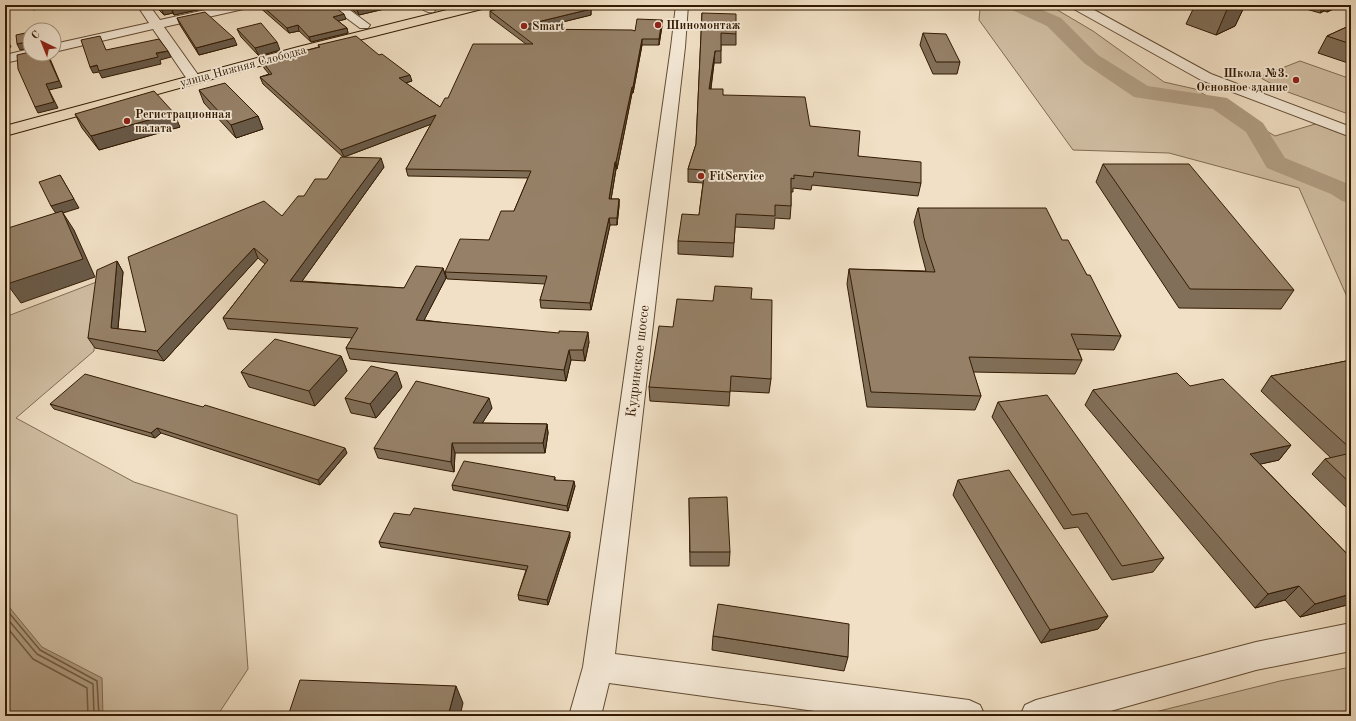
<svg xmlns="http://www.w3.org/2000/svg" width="1356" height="721" viewBox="0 0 1356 721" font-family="'Old Standard TT',serif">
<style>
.green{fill:#d1bfa4;stroke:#826d54}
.water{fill:#b09d83;stroke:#7e6950}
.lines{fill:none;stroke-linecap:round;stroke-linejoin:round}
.shore{stroke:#725c43;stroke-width:1.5}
.river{fill:#b09d83;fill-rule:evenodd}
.minor-casing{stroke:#624c34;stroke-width:2}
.major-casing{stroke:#331b03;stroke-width:2}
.minor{fill:#f6ebd9;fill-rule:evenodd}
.major{fill:#f1e0c5;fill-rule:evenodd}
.wall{fill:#816f59;stroke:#331b03}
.shaded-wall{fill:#695a49;stroke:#331b03}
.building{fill:#968168;stroke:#331b03}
.poi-dot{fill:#8f2418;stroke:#f6ebd9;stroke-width:1.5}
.labels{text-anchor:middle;stroke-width:3.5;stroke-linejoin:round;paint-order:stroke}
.far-poi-label{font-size:12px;font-weight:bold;fill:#331b03;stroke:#f6ebd9;text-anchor:start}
.far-street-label{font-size:12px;fill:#331b03;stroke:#f6ebd9}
.street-label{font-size:14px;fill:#331b03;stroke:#f6ebd9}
</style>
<rect width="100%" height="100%" fill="#f1e0c5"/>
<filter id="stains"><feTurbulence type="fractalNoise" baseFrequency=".005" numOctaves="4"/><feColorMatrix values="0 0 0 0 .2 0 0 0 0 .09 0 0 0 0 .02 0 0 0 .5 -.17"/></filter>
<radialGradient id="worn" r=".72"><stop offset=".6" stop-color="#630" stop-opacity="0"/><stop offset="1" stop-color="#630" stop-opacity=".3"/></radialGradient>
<path class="green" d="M974 5H1049L1093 31 1164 82 1195 89 1275 136 1322 122 1351 132V306L1299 188 1169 153 1073 150 979 20 980 9Z
M1300 61 1351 79V115L1285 91 1259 77Z
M99 281 94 351 16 418 134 482 237 515 248 669 217 716H5V317Z
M1351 667V716H1139L1280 681Z"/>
<path class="water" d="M5 602 42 647 102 678 103 716H5Z"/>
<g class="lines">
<path class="shore" d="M5 608 40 650 97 681 99 716
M5 616 37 654 93 684 94 716
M5 625 33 659 87 688 88 716"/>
<path class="river" d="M1007 5H1031L1061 18 1098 55 1148 86 1227 98 1263 123 1285 158 1351 185V203L1342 201 1331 194 1267 168 1246 132 1213 109 1134 97 1084 63 1047 26 1010 9Z"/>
<g class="minor-casing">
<path id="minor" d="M137 5H149L160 20 228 5H250L248 8 164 27 201 79 199 82 194 83 189 82 153 29 54 52V44L149 23Z
M329 5H343L370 25 368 28H360Z
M419 5H432L436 9 434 12C428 13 423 11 419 5Z
M676 5H688L685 47 615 654 969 700 980 705 985 716H851L609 683 601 716H569L583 667 671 47Z
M1070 5H1085L1211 74 1351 127V137L1201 80 1072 8Z
M30 49V54H36L35 56 5 63V55Z
M1351 623V651L1256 670 1093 716H1020L1025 705 1036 700 1256 642Z"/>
</g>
<g class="major-casing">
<path id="major" d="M467 5H488L486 8 307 53 5 136V126L298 47Z"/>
</g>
<use href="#minor" class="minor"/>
<use href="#major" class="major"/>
</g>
<path class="wall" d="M154 5H220L174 15 173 13 164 15Z
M257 5H332L346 19 338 21 347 28 348 33 311 42 299 31 289 33Z
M346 5H401L359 15Z
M487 5H585L591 9V15L534 29 635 31 662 26 659 45H642L633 93H632L617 169H616L611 199H619V206L617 225H610L591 310 541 308 540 300 545 284 447 279 445 272 489 240 514 211 528 178 408 176 406 169 431 124 344 157 384 167 302 281 404 288 443 268 446 278 424 320 589 342 585 361 571 360 566 381 350 359 346 348 352 338 228 329 223 318 265 264 258 258 164 361 95 348 88 338 117 261 123 272 118 329 146 332 282 216 304 196 327 179 343 157 263 84 260 77 269 74 264 68 262 61H266L265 59 288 55 319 47 318 45 379 55 412 81 406 83 440 107 448 98 526 44 490 17V11H492L488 8Z
M717 5H752L717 6Z
M1195 5H1245L1235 26 1216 35 1186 24Z
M1299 5H1342L1327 12 1324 11 1320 13 1299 7Z
M702 13 736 34V45H721V63H714L711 89 723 95 810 126 858 156 921 183 918 196 812 185 811 190 793 188V192H791V206L790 219 775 218 774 229 735 227 733 257 678 254V241L699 215 703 183 688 182V169L696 144Z
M177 18 237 45 199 55 180 25Z
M1351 25V64L1318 53 1327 36Z
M237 29 280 50 259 56 241 37Z
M923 33 960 62 957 74H933L920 45Z
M199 90 258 116 263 129 236 138 204 103Z
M75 114 180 127 99 150 82 128Z
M1103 164 1294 290 1281 309 1179 308 1096 182Z
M918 208 1062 240 1087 275 1121 336 1114 350 1078 349 1082 360 1075 374 973 372 981 396 975 410 867 407 847 284 849 269 926 271 921 252 914 222Z
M751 299 771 379 769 393 730 391 729 406 650 401 649 387 673 327 713 301Z
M341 356 347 371 315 406 249 387 241 372Z
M1351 360V512L1312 474 1325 459 1331 458 1261 391 1271 376Z
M1190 386 1291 445 1279 460 1260 464 1351 558V604L1300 617 1285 600 1255 608 1085 405 1093 390Z
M402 387 376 418 351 413 345 398Z
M998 402 1164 558 1153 572 1112 580 1078 527 1064 529 992 417Z
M50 404 347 453 320 485 161 433 155 438 54 409Z
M492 408 482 423 547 424 548 433 545 453H455L454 472 378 458 374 448Z
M555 477V480L575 486 568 511 453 490 452 485Z
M958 480 1108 616 1098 629 1041 643 953 495Z
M689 498 730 552 729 566H690Z
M410 515 570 537 548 605 519 600 518 595 526 570 381 547 379 542Z
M713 636 848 657 844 671 712 650Z"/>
<path class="shaded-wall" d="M36 5H59L33 10 31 6Z
M189 5H220L174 15 172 9Z
M378 5H401L359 15 357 10Z
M1229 5H1245L1235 26 1216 35Z
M1324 5H1327L1324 11 1320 13Z
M1331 5H1342L1327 12Z
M170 6 173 13 164 15 161 8Z
M591 9V15L522 32 521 26Z
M344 14 346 19 335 22 333 17Z
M662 20V26L659 45V39Z
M298 25 299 31 289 33 287 28Z
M347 28 348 33 311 42 309 37Z
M5 35 11 47 5 48Z
M234 38 237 45 199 55 196 48Z
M642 39V45L633 93V87Z
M26 42 29 47H28L29 48 20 50 17 44Z
M277 42 280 50 259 56 255 48Z
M168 51 171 57 160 60 161 64 102 78 99 72 93 73 90 67Z
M715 51 714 63 709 101V89Z
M47 54H48L62 87 49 90 58 108 38 113 35 107 46 84Z
M410 75 412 81 401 84 399 78Z
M632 87V93L617 169 616 162Z
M174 113 180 127 99 150 91 136Z
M436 115 437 122 344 157 341 150Z
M258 116 263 129 236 138 231 125Z
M381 158 384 167 295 291 290 281Z
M615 162 616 169 610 206 609 199Z
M60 175 79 208 63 213 74 230 95 277 21 303 7 284 57 215 51 206Z
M619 199V206L617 225V218Z
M609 218 610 225 591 310 590 303Z
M254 248 258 258 164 361 157 351Z
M117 261 123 272 117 338 111 328Z
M443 268 446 278 419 330 416 320Z
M588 332 589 342 585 361 583 350Z
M569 350 571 360 566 381 564 370Z
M341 356 347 371 315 406 309 391Z
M397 372 402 387 376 418 370 404Z
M489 398 492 408 476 433 473 423Z
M547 424 548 433 545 453 543 443Z
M157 428 161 433 155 438 151 433Z
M452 443 455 453 454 472 451 462Z
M1291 445 1279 460 1239 469 1250 454Z
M345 448 347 453 320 485 318 480Z
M574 481 575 486 568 511 567 506Z
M570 532V537L548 605 547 600Z
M1299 586 1285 600 1255 608 1268 594Z
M1351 594V604L1300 617 1315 604Z
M1108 616 1098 629 1041 643 1050 630Z
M456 686 463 703 460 716H448Z"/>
<path class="building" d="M158 5H189L172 9 170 6 161 8Z
M261 5H332L344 14 333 17 347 28 309 37 298 25 287 28Z
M351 5H378L357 10Z
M491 5H585L591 9 521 26V29L632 30 635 31 637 19 662 20 659 39H642L633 87H632L616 162H615L609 199H619L617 218H609L590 303 540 300 547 276 445 272 460 239 489 240 501 211H514L531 171 406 169 436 115 341 150 260 77 272 74 262 61 266 60 265 59 286 53 288 55 320 47 318 45 356 36 379 55 382 54 410 75 399 78 440 107 445 98H448L473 44H533L490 11 498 9Z
M205 12 234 38 196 48 177 18Z
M702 13 736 14V34L721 33V51H715L709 89H723V95L805 97 810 126 860 131 858 156 921 162V183L814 172 813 177 794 175V179L791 178V206L775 205V216L736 214 734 243 678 241 682 214 699 215 705 170 688 169 696 144Z
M261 23 277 42 255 48 237 29Z
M1351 25V44L1327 36Z
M30 32V47H28V43L26 42 17 44 16 35Z
M923 33 946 34 960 62H936Z
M5 36 7 42H5Z
M100 36 106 50 159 39 168 51 156 53 158 57 99 71 97 65 90 67 81 40Z
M30 52V54H47L59 81 46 84 54 102 35 107 18 69 17 55Z
M225 83 258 116 231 125 199 90Z
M154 91 174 113 91 136 75 114Z
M341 157 381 158 290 281 404 288 416 266 443 268 416 320 559 333V331L588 332 583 350H569L564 370 346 348 358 328 223 318 268 260 254 248 157 351 88 338 97 270 117 261 111 328 146 332 128 257 264 201 282 216 298 196H304L315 179H327Z
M1103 164H1189L1294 290 1190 289Z
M60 175 74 199 51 206 39 182Z
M918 208H1046L1062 240H1068L1087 275H1090L1121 336 1071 334 1082 360 969 357 981 396 871 392 849 269 935 272 924 238Z
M62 211 83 259 7 284 5 276V229Z
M715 286 752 288 751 299 772 300 771 379 731 376 730 392 649 387 659 326 673 327 677 299 713 301Z
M275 339 341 356 309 391 241 372Z
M1351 360V449L1271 376Z
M371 366 397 372 370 404 345 398Z
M1177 373 1190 386 1223 379 1291 445 1250 454 1351 558V594L1315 604 1299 586 1268 594 1093 390Z
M85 374 203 407 205 405 345 448 318 480 157 428 151 433 50 404Z
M416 381 489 398 473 423 547 424 543 443H452L451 462 374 448Z
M1047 395 1164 558 1122 566 1087 513 1072 515 998 402Z
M1351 453V484L1325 459Z
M464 461 555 477 554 480 574 481 567 506 452 485Z
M1009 470 1108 616 1050 630 958 480Z
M727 497 730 552H690L689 498Z
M414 508 570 532 547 600 518 595 528 566 379 542 394 513 410 515Z
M718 604 849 624 848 657 713 636Z
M300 680 456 686 448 716H288Z"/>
<g class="poi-dot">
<circle cx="658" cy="25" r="4"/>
<circle cx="524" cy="26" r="4"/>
<circle cx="1296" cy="80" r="4"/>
<circle cx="127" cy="121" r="4"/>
<circle cx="701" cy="176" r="4"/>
</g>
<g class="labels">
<g class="far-poi-label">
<text x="666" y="29">Шиномонтаж</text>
<text x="532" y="30">Smart</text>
<text x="1288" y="77" text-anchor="end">Школа №3.<tspan x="1288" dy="14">Основное здание</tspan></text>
<text x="135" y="118">Регистрационная<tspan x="135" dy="14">палата</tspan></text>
<text x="709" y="180">FitService</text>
</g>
<g class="far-street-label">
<text transform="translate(243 66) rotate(-15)" y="4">улица Нижняя Слободка</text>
</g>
<g class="street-label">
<text transform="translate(637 361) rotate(-83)" y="5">Кудринское шоссе</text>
</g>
</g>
<rect width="1356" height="721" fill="none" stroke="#f1e0c5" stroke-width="20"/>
<rect x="6" y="6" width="1344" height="709" fill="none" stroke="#331b03" stroke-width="2"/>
<rect x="10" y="10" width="1336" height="701" fill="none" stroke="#331b03"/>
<g transform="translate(42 42) rotate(317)"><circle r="19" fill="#f6ebd9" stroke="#a89883"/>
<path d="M0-3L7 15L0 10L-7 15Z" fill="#8f2418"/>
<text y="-6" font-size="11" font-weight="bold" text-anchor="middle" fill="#331b03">С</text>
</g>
<rect width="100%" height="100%" filter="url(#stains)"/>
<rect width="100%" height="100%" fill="url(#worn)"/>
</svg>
